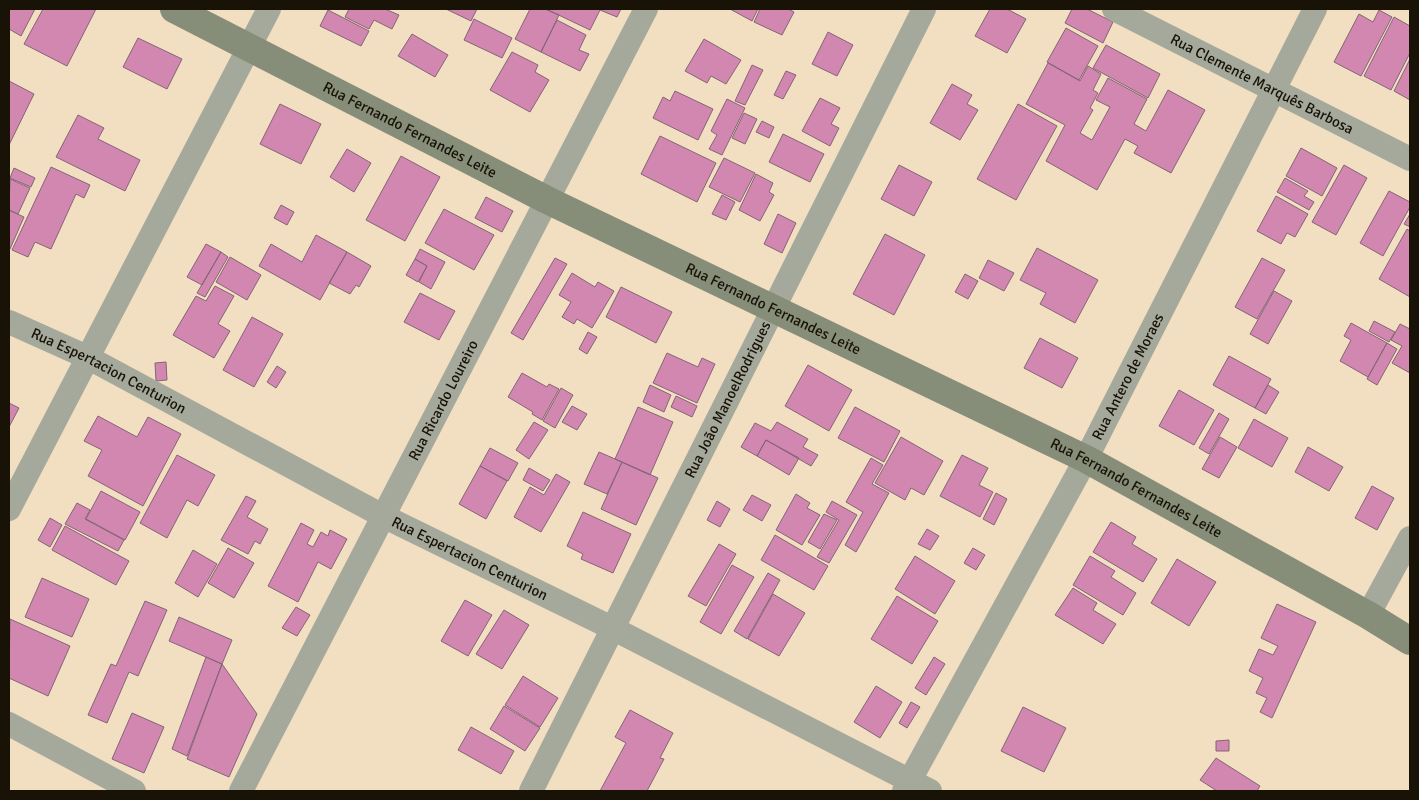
<svg xmlns="http://www.w3.org/2000/svg" width="1419" height="800" viewBox="0 0 1419 800" font-family="Signika,sans-serif">
<style>
.building{fill:#d287b1;stroke:#836575}
.lines{fill:none;stroke-linecap:round;stroke-linejoin:round}
.street{stroke:#a4a99b;stroke-width:24}
.secondary{stroke:#868d79;stroke-width:28}
.labels{text-anchor:middle;stroke-width:4.5;stroke-linejoin:round;paint-order:stroke}
.street-label{font-size:15px;fill:#181207;stroke:#fcecd4}
</style>
<rect width="100%" height="100%" fill="#f2dec0"/>
<path class="building" d="M9 9H35L21 36 9 29Z
M43 9H96L67 66 24 44Z
M349 9H385L399 15 392 29 374 20 369 29 345 17Z
M446 9H477L471 21Z
M530 9H545L559 15 541 52 515 39Z
M546 9H621L617 17 600 10 590 30Z
M730 9H758L752 21Z
M760 9H788L794 12 782 35 754 22Z
M990 9H1007L1026 19 1007 53 975 36Z
M1072 9H1087L1113 22 1103 43 1065 23Z
M328 10 369 31 361 46 320 26Z
M1379 10 1392 17 1361 76 1334 62 1359 14 1373 22Z
M1394 17 1410 26V53L1391 90 1364 76Z
M474 19 512 38 502 58 464 40Z
M557 20 586 35 579 50 589 54 580 71 541 52Z
M1066 28 1098 46 1079 80 1047 62Z
M828 32 853 45 837 76 812 64Z
M412 34 448 55 435 77 398 56Z
M138 38 182 59 167 89 123 67Z
M704 39 741 60 726 84 711 76 707 83 685 71Z
M1106 45 1160 74 1148 98 1093 68Z
M512 52 538 65 535 72 549 80 530 112 490 90Z
M1410 59V100L1394 91Z
M1048 63 1080 81 1088 66 1101 74 1093 90 1098 93 1090 108 1093 110 1080 133 1092 140 1110 107 1096 100 1108 78 1147 99 1134 124 1146 131 1168 90 1205 110 1171 173 1134 153 1138 146 1125 139 1097 190 1046 161 1065 125 1026 104Z
M752 65 763 70 745 105 735 101Z
M786 71 796 75 783 99 774 95Z
M9 81 34 94 9 145Z
M952 84 972 95 967 104 978 110 960 140 930 123Z
M675 91 713 109 698 140 653 118 663 97 670 101Z
M820 98 840 108 831 124 839 128 830 146 802 131Z
M727 99 745 108 722 155 709 149 717 135 711 131Z
M280 104 321 124 301 164 260 144Z
M1018 104 1057 126 1016 200 977 179Z
M744 113 757 119 745 144 732 138Z
M78 115 104 128 98 139 140 160 125 191 56 157Z
M762 121 774 127 769 138 756 132Z
M783 134 824 154 810 182 769 162Z
M660 136 716 163 697 202 641 174Z
M1301 148 1337 168 1322 196 1286 176Z
M347 149 371 163 354 192 330 177Z
M401 156 440 177 405 241 366 220Z
M724 158 755 173 740 202 709 187Z
M899 165 932 182 914 216 881 199Z
M1344 165 1367 178 1336 235 1312 222Z
M51 167 90 185 84 198 76 194 51 249 35 242 28 257 12 250Z
M14 168 35 178 31 187 10 178Z
M756 174 773 183 769 192 774 195 760 221 739 210Z
M1285 178 1308 191 1304 196 1314 202 1309 210 1277 192Z
M10 179 30 188 18 214 9 210Z
M1389 191 1410 202V207L1383 256 1360 243Z
M722 195 735 202 726 220 712 214Z
M1276 196 1308 214 1295 237 1287 233 1281 244 1257 231Z
M486 197 513 211 502 232 475 218Z
M281 205 294 212 287 225 274 218Z
M444 209 494 235 474 270 425 243Z
M9 210 24 217 10 249H9Z
M778 214 796 223 782 253 764 244Z
M1410 214V227L1404 224Z
M1407 229 1410 231V297L1379 279Z
M885 234 925 255 894 315 853 294Z
M316 235 347 252 320 300 259 266 271 244 302 262Z
M206 244 221 252 202 285 187 277Z
M1037 248 1098 280 1075 323 1040 304 1046 293 1020 280Z
M420 249 445 262 431 289 419 282 427 266 415 259Z
M221 252 228 257 205 297 197 293Z
M347 252 371 266 359 287 356 285 350 294 329 283Z
M230 257 261 275 247 300 216 282Z
M555 258 567 264 523 340 511 333Z
M1262 258 1285 270 1257 319 1235 307Z
M415 259 427 266 418 282 406 275Z
M988 260 1014 273 1004 291 979 278Z
M572 273 595 287 598 282 614 291 592 328 577 319 574 324 562 317 571 302 559 295Z
M965 274 978 281 968 299 955 292Z
M215 286 234 296 218 324 230 331 214 358 173 335 196 296 206 301Z
M621 287 672 312 656 343 606 317Z
M1274 291 1292 301 1268 344 1250 334Z
M420 293 455 311 439 340 404 322Z
M252 317 283 334 254 387 223 370Z
M1374 321 1395 332 1389 342 1369 331Z
M1351 323 1387 343 1368 377 1340 361 1351 340 1344 336Z
M1400 324 1410 329V373L1392 363 1402 346 1391 340Z
M588 332 597 337 587 354 579 349Z
M1040 338 1078 358 1062 388 1024 368Z
M1387 343 1397 349 1377 385 1367 379Z
M667 353 698 367 702 358 715 364 697 403 653 383Z
M1229 356 1271 379 1255 408 1213 385Z
M166 362 167 380 156 381 155 363Z
M808 365 852 390 829 431 785 406Z
M277 366 286 372 276 388 267 382Z
M522 373 547 387 549 384 559 389 542 420 532 414 533 412 508 397Z
M650 385 671 395 664 412 643 402Z
M1268 385 1279 392 1266 414 1255 408Z
M561 388 573 395 555 428 543 421Z
M1179 390 1214 410 1194 445 1159 426Z
M676 396 697 406 692 417 671 407Z
M9 403 19 408 9 427Z
M572 406 587 414 577 430 562 422Z
M638 407 673 422 650 475 615 459Z
M855 407 900 431 884 462 838 438Z
M1219 413 1229 419 1209 454 1199 448Z
M98 416 137 437 148 417 181 434 143 506 88 476 102 450 84 441Z
M1254 419 1288 438 1272 467 1238 448Z
M534 422 548 430 529 459 516 450Z
M777 422 808 439 803 447 818 455 811 466 766 440 757 456 741 447 755 423 771 431Z
M901 437 943 461 924 495 911 488 905 500 875 483Z
M1220 437 1237 447 1219 478 1202 469Z
M766 440 799 458 789 475 757 456Z
M1308 447 1343 467 1329 491 1295 472Z
M490 448 518 463 508 481 480 466Z
M599 452 622 462 607 494 584 484Z
M177 455 215 475 198 506 187 500 167 538 140 523Z
M962 455 988 468 979 485 993 492 980 517 940 496Z
M871 458 883 465 872 484 889 493 856 552 845 545 863 512 846 502Z
M622 462 658 478 636 525 601 509Z
M480 466 507 481 486 519 459 504Z
M529 468 550 480 543 491 523 480Z
M556 474 570 482 541 532 514 517 530 487 544 495Z
M1372 486 1394 498 1377 530 1355 518Z
M101 491 140 512 125 540 86 519Z
M996 493 1007 499 994 525 983 519Z
M796 494 810 503 807 508 820 515 802 545 776 530Z
M752 495 771 505 762 521 743 510Z
M246 496 256 501 247 517 268 529 260 544 255 541 248 554 221 540Z
M717 501 730 509 720 527 707 520Z
M832 501 857 515 829 563 817 557 839 520 826 512Z
M77 503 90 510 85 519 124 540 118 551 65 524Z
M583 512 631 534 613 573 581 559 583 554 567 546Z
M824 514 837 520 820 549 808 542Z
M50 518 62 525 50 547 38 540Z
M1111 522 1136 537 1132 544 1157 559 1143 582 1093 552Z
M301 523 314 530 307 544 313 547 321 532 328 536 330 530 347 539 331 569 318 562 298 602 268 586Z
M65 526 129 561 116 585 52 550Z
M927 529 939 536 930 550 918 544Z
M775 535 828 566 814 590 761 560Z
M719 544 736 554 706 606 688 596Z
M228 548 254 563 234 598 208 583Z
M973 548 985 555 976 570 964 563Z
M193 550 217 564 198 597 175 583Z
M915 556 955 581 935 614 895 589Z
M1090 556 1115 571 1111 577 1136 593 1123 615 1073 585Z
M1177 559 1216 582 1189 626 1151 603Z
M732 565 754 577 721 634 700 622Z
M768 573 780 580 747 639 734 631Z
M42 578 89 599 72 637 25 617Z
M1073 588 1097 603 1093 610 1116 624 1103 644 1055 615Z
M773 594 805 613 779 656 748 639Z
M897 596 938 621 912 664 871 639Z
M465 600 492 615 468 656 441 641Z
M145 601 167 610 138 676 129 672 107 723 88 715 111 664 116 666Z
M1277 604 1316 622 1272 718 1260 712 1267 698 1256 693 1263 678 1249 671 1259 649 1273 655 1278 646 1261 638Z
M296 607 310 615 297 636 282 628Z
M504 610 529 625 502 669 476 654Z
M179 617 232 640 222 664 169 641Z
M10 619 70 646 48 696 9 678Z
M206 657 222 664 187 756 172 749Z
M934 657 945 664 926 695 915 688Z
M222 664 257 714 229 777 187 759Z
M523 676 558 698 540 727 505 705Z
M876 686 902 702 880 738 854 722Z
M911 702 920 707 907 728 899 723Z
M504 706 540 728 525 751 490 729Z
M1023 707 1066 728 1044 772 1001 751Z
M630 710 673 733 660 758 664 759 647 791H600L626 743 615 737Z
M132 713 164 727 144 773 112 759Z
M471 727 514 751 501 774 458 750Z
M1229 740V751H1216V741Z
M1216 758 1260 786 1257 791H1217L1200 780Z"/>
<g class="lines">
<g class="street">
<path id="s1" d="M1114 9 1410 159"/>
<path id="s2" d="M9 322 87 357 383 516 612 628 930 791"/>
<path d="M9 509 269 9"/>
<path d="M1368 615 1410 538"/>
<path d="M9 724 134 791"/>
<path id="s3" d="M241 791 646 9"/>
<path id="s4" d="M531 791 924 9"/>
<path id="s5" d="M904 791 1086 459 1315 9"/>
</g>
<path class="secondary" id="s6" d="M174 9 547 200 1086 459 1368 615 1410 641"/>
</g>
<g class="labels">
<g class="street-label">
<text dy="5" stroke="none"><textPath href="#s1" startOffset="166">Rua Clemente Marquês Barbosa</textPath></text>
<text dy="5" stroke="none"><textPath href="#s6" startOffset="265">Rua Fernando Fernandes Leite</textPath></text>
<text dy="5" stroke="none"><textPath href="#s6" startOffset="670">Rua Fernando Fernandes Leite</textPath></text>
<text dy="5" stroke="none"><textPath href="#s2" startOffset="111">Rua Espertacion Centurion</textPath></text>
<text dy="5" stroke="none"><textPath href="#s5" startOffset="471">Rua Antero de Moraes</textPath></text>
<text dy="5" stroke="none"><textPath href="#s3" startOffset="440">Rua Ricardo Loureiro</textPath></text>
<text dy="5" stroke="none"><textPath href="#s4" startOffset="438">Rua João ManoelRodrigues</textPath></text>
<text dy="5" stroke="none"><textPath href="#s6" startOffset="1075">Rua Fernando Fernandes Leite</textPath></text>
<text dy="5" stroke="none"><textPath href="#s2" startOffset="518">Rua Espertacion Centurion</textPath></text>
</g>
</g>
<rect width="1419" height="800" fill="none" stroke="#181207" stroke-width="20"/>
</svg>
